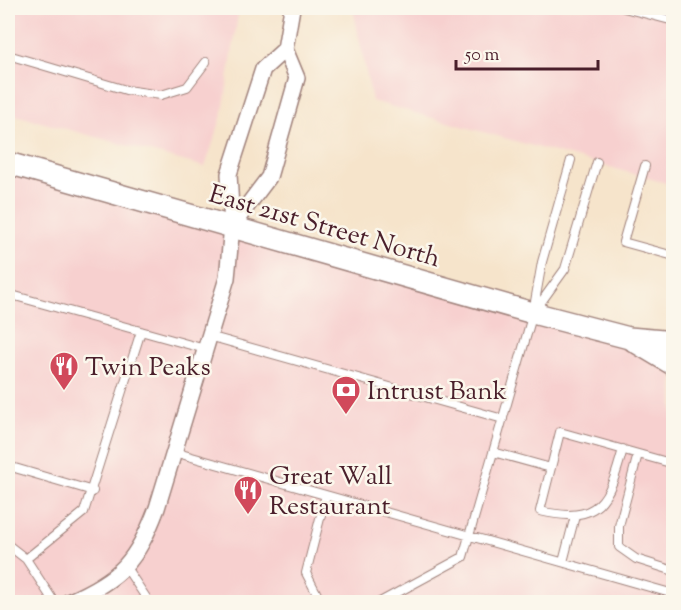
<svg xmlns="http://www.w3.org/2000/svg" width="681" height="610" viewBox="0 0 681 610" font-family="'Sorts Mill Goudy',serif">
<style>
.built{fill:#f7d0cf}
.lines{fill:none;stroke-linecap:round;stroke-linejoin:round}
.service-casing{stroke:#a0827b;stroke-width:10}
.minor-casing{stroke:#a0827b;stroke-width:18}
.secondary-casing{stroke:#a0827b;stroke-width:24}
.service{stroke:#fff;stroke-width:8}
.minor{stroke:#fff;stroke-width:15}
.secondary{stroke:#fff;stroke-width:21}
.labels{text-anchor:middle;stroke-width:5;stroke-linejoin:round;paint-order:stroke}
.street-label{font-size:26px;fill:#4a1f2b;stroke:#fbf7ec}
.poi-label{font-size:26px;fill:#4a1f2b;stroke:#fbf7ec;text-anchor:start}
</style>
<rect width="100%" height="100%" fill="#fbf7ec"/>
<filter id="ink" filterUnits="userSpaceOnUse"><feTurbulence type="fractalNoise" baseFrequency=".0167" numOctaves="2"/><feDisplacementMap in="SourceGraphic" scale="12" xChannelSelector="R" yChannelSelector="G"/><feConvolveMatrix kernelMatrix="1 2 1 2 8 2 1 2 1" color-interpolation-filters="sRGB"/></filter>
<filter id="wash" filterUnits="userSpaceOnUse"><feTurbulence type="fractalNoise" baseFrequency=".008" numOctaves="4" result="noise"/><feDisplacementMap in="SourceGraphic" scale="24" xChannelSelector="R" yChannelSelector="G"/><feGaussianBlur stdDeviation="1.35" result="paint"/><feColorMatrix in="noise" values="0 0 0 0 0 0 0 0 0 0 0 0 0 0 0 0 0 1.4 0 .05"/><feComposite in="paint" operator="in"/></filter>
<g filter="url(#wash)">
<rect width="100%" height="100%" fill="#f6e4cb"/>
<path class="built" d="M8 8H239L223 112 205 167 8 113Z
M353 8H673V185L372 101Z
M8 164 673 355V602H8Z"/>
</g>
<g filter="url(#ink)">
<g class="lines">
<g class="service-casing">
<path id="service" d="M624 8 674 21
M8 55 126 90 161 95 187 87 206 62
M645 166 623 242 674 256
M8 294 205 349
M8 307 11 295
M534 312 565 269 597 162
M209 336 503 419
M623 449C609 501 599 525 540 511L560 432 674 464
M174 452 674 594
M493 452 551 468
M638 454 619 526V547L636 559 674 571
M8 466 93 491
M8 545 26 559 54 602
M26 559 84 512 141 331
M563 562 575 516
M125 566 149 602
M321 602 306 573 326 495
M380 602 463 557 533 313 542 262 571 160"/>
</g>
<g class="minor-casing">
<path id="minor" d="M232 226 269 177 297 78 285 49 292 8
M68 602C121 579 137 561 157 508L227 278 232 226 229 174 263 69 285 49"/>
</g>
<g class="secondary-casing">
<path id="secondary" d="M8 163 533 313 629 338 674 342
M634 341 674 365"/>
</g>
<use href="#service" class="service"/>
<use href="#minor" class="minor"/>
<use href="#secondary" class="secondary"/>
</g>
</g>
<defs>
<g id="restaurant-pin" transform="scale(1.5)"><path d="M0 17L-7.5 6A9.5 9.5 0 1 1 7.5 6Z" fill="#d1495b" stroke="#fbf7ec"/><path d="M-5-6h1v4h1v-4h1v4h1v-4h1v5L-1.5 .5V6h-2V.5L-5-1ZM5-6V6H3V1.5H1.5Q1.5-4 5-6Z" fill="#fff"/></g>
<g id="bank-pin" transform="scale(1.5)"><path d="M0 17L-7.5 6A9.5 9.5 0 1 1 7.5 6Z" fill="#d1495b" stroke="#fbf7ec"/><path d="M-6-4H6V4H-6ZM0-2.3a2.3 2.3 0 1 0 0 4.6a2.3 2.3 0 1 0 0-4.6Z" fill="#fff"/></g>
</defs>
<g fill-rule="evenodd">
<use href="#restaurant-pin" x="64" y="366"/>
<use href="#bank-pin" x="346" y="390"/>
<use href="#restaurant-pin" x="248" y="490"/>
</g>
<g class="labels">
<g class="street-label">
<text transform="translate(325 225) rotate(16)" y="9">East 21st Street North</text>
</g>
<g class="poi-label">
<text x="85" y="375">Twin Peaks</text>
<text x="367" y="399">Intrust Bank</text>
<text x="269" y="484">Great Wall<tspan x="269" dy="30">Restaurant</tspan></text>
</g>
</g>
<rect width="681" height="610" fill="none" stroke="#fbf7ec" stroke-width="30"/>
<path d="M456 60v9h142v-9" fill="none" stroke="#4a1f2b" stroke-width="3"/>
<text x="465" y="60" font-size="18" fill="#4a1f2b" stroke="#fbf7ec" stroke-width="4.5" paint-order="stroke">50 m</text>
</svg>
